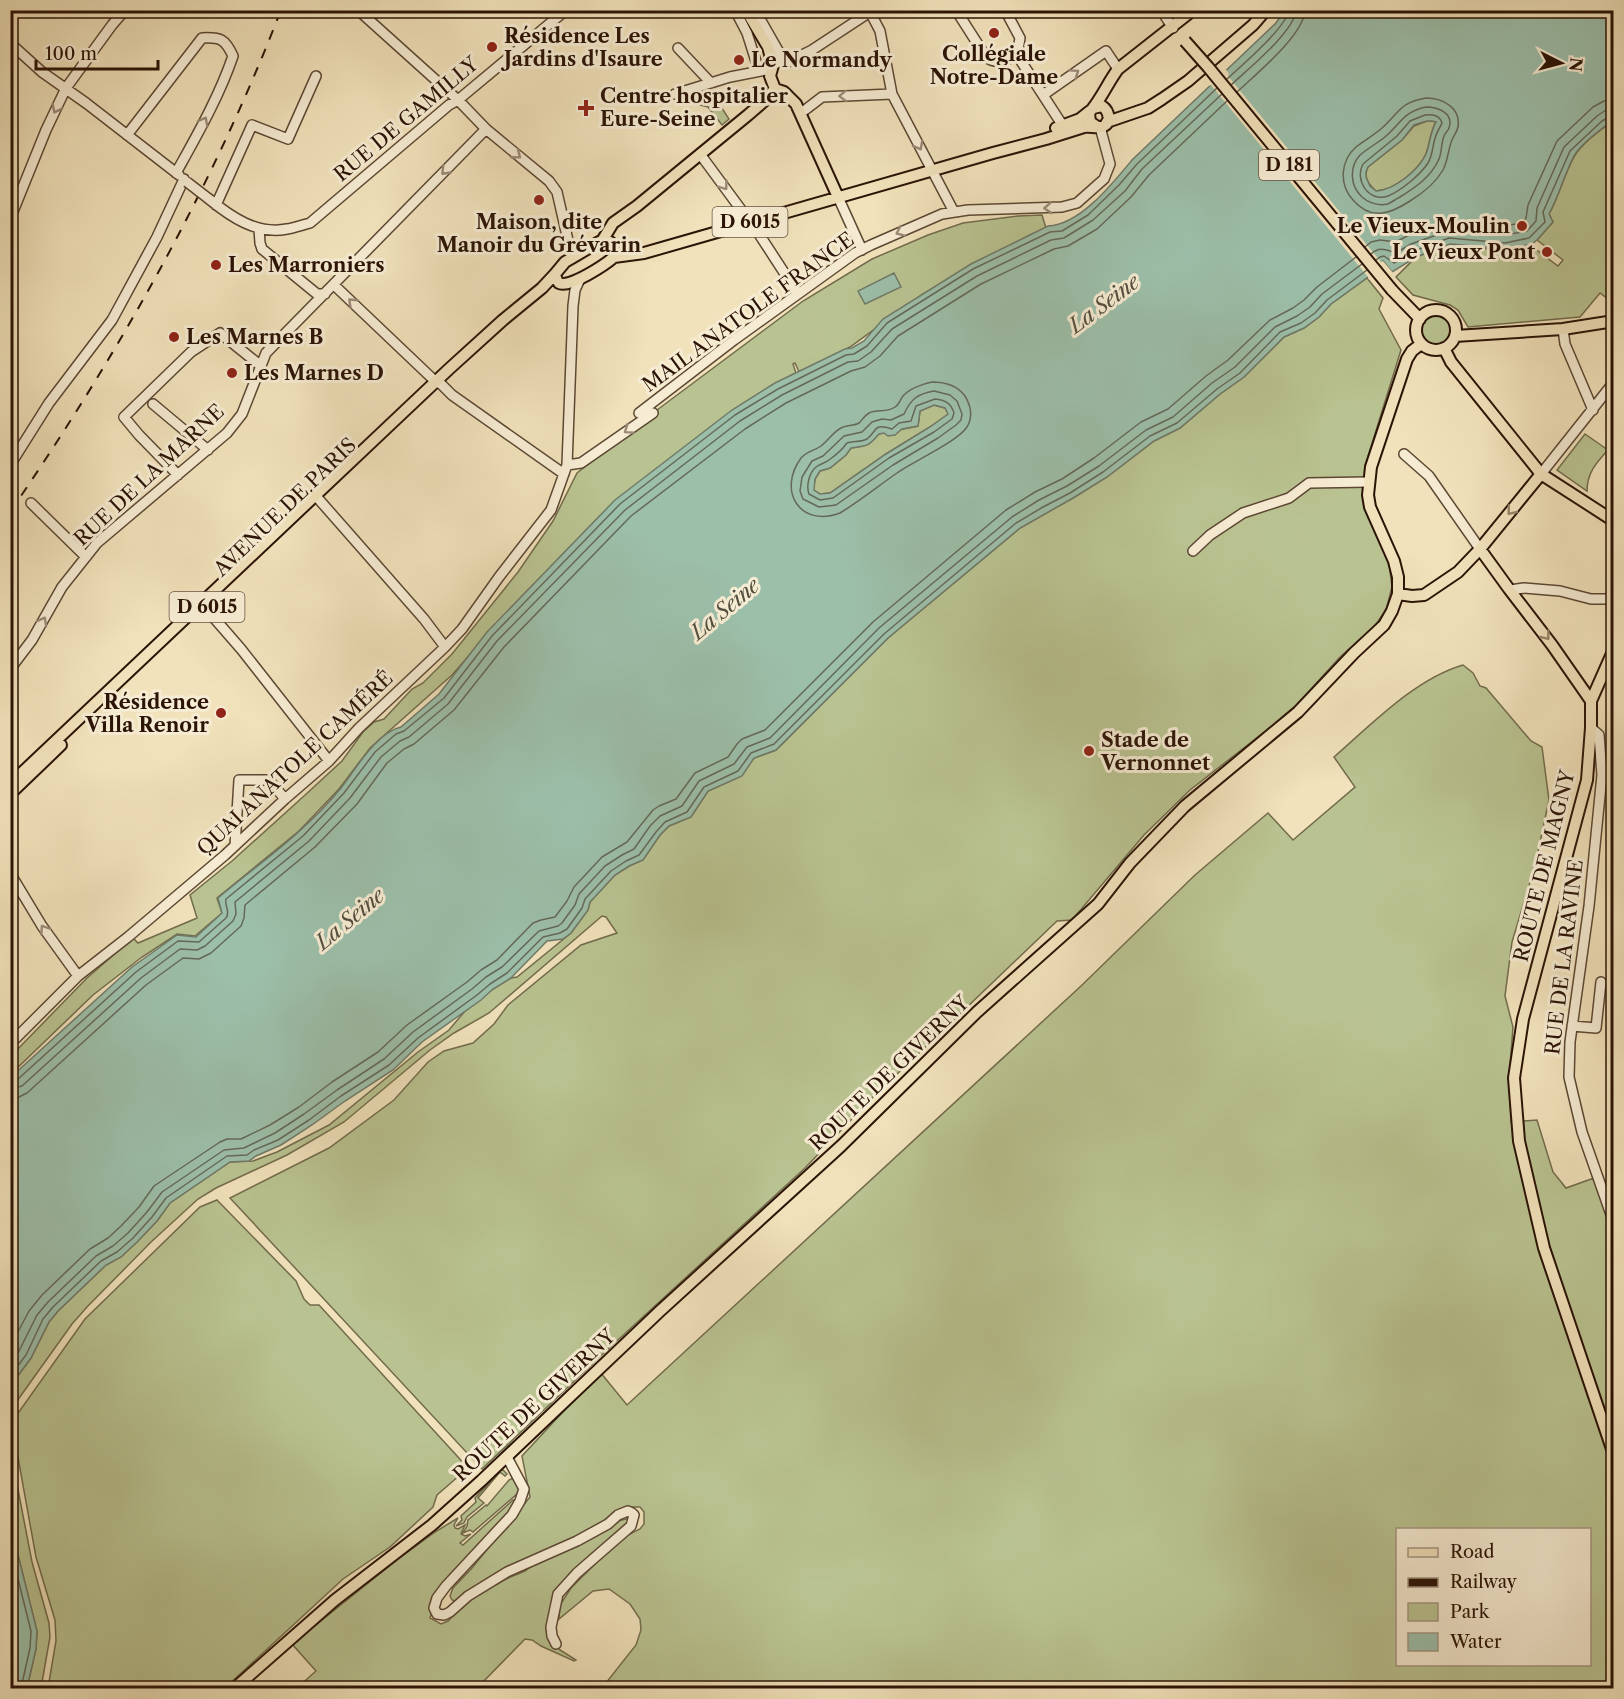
<svg xmlns="http://www.w3.org/2000/svg" width="1624" height="1699" viewBox="0 0 1624 1699" font-family="'Libre Caslon Text',serif">
<style>
.green{fill:#b9c391;stroke:#726b4c;stroke-width:1.5;fill-rule:evenodd}
.water{fill:#9cbfaa;stroke:#6f7a68;stroke-width:1.5;fill-rule:evenodd}
.pier{fill:#f1e2bb}
.lines{fill:none;stroke-linecap:round;stroke-linejoin:round}
.shore{stroke:#646958;stroke-width:1.5}
.minor-tunnel{stroke:#d3c3a0;stroke-width:9;stroke-dasharray:9 4.5;stroke-linecap:butt}
.minor-casing{stroke:#5c4733;stroke-width:12}
.major-casing{stroke:#2b1306;stroke-width:14}
.minor{stroke:#f6ecd3;stroke-width:9}
.major{stroke:#f1e2bb;stroke-width:10}
.rail{stroke:#2b1306;stroke-width:2;stroke-dasharray:10 10;stroke-linecap:butt}
.minor-bridge-casing{stroke:#5c4733;stroke-width:12;stroke-linecap:butt}
.major-bridge-casing{stroke:#2b1306;stroke-width:14;stroke-linecap:butt}
.minor-bridge{stroke:#f6ecd3;stroke-width:9}
.major-bridge{stroke:#f1e2bb;stroke-width:10}
.oneway{stroke:#9b8a77}
.oneway2{stroke:#98856a}
.poi-dot{fill:#8f2418;stroke:#f6ecd3;stroke-width:2}
.labels{text-anchor:middle;stroke-width:6;stroke-linejoin:round;paint-order:stroke}
.shield{fill:#f6ecd3;stroke:#685444;stroke-width:1.5}
.shield-label{font-size:18px;font-weight:bold;fill:#2b1306}
.poi-label{font-size:20px;font-weight:bold;fill:#2b1306;stroke:#f6ecd3;text-anchor:start}
.street-label{font-size:20px;fill:#2b1306;stroke:#f6ecd3}
.water-label{font-size:21px;font-style:italic;fill:#534f3f;stroke:#f6ecd3}
</style>
<rect width="100%" height="100%" fill="#f1e2bb"/>
<filter id="stains"><feTurbulence type="fractalNoise" baseFrequency=".00333" numOctaves="4"/><feColorMatrix values="0 0 0 0 .2 0 0 0 0 .09 0 0 0 0 .02 0 0 0 .5 -.17"/></filter>
<radialGradient id="worn" r=".72"><stop offset=".6" stop-color="#630" stop-opacity="0"/><stop offset="1" stop-color="#630" stop-opacity=".3"/></radialGradient>
<path class="green" d="M709 88 729 119 722 125 708 107 700 105 696 92Z
M1427 121H1432L1436 122C1430 132 1430 143 1426 154 1418 171 1394 190 1376 191 1368 184 1363 177 1368 167L1402 140 1414 126Z
M1613 121V300L1608 299 1600 293 1580 317 1468 327 1458 310 1450 305 1413 295 1396 277 1416 257 1451 244 1504 251 1530 245 1558 266 1563 260 1537 240 1553 222 1549 214C1559 196 1564 175 1574 157 1581 144 1602 128 1613 121Z
M1042 215 1046 228 1028 236 923 294 850 347 800 374 795 363 793 364 796 373 747 401 601 515 508 611 452 675 370 748 339 789 299 831 217 898 222 913 195 936 177 934 142 957 93 995 11 1074V1056L87 978 133 938 138 943 197 918 190 895 232 861 304 796 342 761 363 732 374 722 384 719 412 689 423 683 452 654 518 572 553 521 577 473 653 413 803 301 872 259 928 235 963 223 1018 216Z
M1367 278 1383 298 1379 309 1401 350 1365 466 1364 505 1389 563 1392 587 1386 610 1374 627 1340 657 1290 712 1190 790 1144 835 1072 920 1057 921 873 1097 805 1168 607 1350 482 1469 230 1198 329 1148 394 1100 428 1062 444 1051 473 1043 494 1024 508 1005 581 945 617 933 606 917 602 916 489 1013 454 1033 430 1050 344 1122 287 1155 216 1188 198 1199 151 1242 87 1307 72 1324 17 1401 11 1414V1384L14 1381 31 1358 49 1322 58 1311 106 1265 121 1257 137 1242 157 1221 170 1203 230 1162 253 1161 277 1152 329 1125 418 1052 449 1030 465 1011 493 989 511 978 517 977 571 933 588 910 590 902 615 875 629 866 643 860 660 835 669 826 691 817 708 791 737 778 754 758 776 750 888 638 1020 528 1073 498 1107 477 1154 441 1180 428 1220 394 1244 377 1284 337 1304 328 1319 317 1331 304Z
M1421 330a15 15 0 1 1 30 0a15 15 0 1 1-30 0Z
M934 405 945 408 949 414 930 427 886 454 830 493 820 494 813 490 815 479 820 471 830 468 846 455 851 448C867 445 867 448 878 434L918 426 920 411Z
M1585 434 1608 450C1596 463 1587 473 1587 491L1557 470Z
M1463 665 1473 673 1480 686 1486 688 1531 741 1542 747 1549 800 1535 866 1512 942 1505 996 1513 1027 1509 1079 1511 1122 1537 1120 1553 1172 1566 1188 1594 1178 1613 1233V1688H602L636 1645 641 1630 640 1619 630 1604 609 1589 593 1591 559 1619 560 1605 571 1588 620 1539 640 1529 644 1524V1512L640 1507H632L622 1511 458 1602 452 1600 450 1596 453 1588 472 1568 530 1497 522 1456 600 1372 627 1405 1081 986 1195 875 1268 813 1293 840 1355 787 1334 757C1372 724 1415 679 1463 665ZM1398 1530H1590V1664H1398Z
M217 1200 296 1281 304 1299 310 1305H319L468 1468 437 1495 433 1507 390 1547 343 1579 225 1688H48L56 1641 55 1620 36 1557 13 1430 16 1416 85 1319 200 1207Z
M10 1448 32 1562 49 1623 50 1637 41 1688H27L36 1649 37 1631 13 1535 10 1511Z
M502 1469 507 1474 505 1476 500 1472 478 1498 484 1503 467 1517 464 1523 456 1526 462 1520 461 1516 476 1502 475 1498Z
M513 1478 516 1479 520 1487 517 1494 473 1532 470 1530 463 1533 467 1526 468 1520 486 1505 487 1506 509 1480Z
M513 1500H518V1504L438 1593 430 1618 441 1624 448 1621 462 1606 480 1593 508 1578 525 1571 537 1562 618 1521 630 1518 631 1520 560 1590 552 1641 560 1650 576 1660 574 1661 541 1646 532 1640 525 1639 477 1688H297L316 1671 292 1644 397 1560 435 1532 458 1518 454 1525 455 1528 458 1529 465 1525 461 1534 465 1536 471 1534 460 1543 463 1545Z"/>
<path class="water" d="M1284 11H1613V121C1602 128 1581 144 1574 156 1564 175 1559 196 1549 214L1553 222 1537 240 1532 244 1506 249 1450 244 1416 257 1392 272 1383 261 1368 277 1331 304 1319 317 1304 328 1284 337 1244 377 1220 394 1180 428 1154 441 1107 477 1073 498 1020 528 888 638 776 750 754 758 742 776 708 791 691 817 669 826 660 835 643 860 629 866 615 875 590 902 588 910 571 933 563 939 547 941 511 978 493 989 481 1000 422 1042 393 1070 345 1101 312 1125 281 1145 256 1156 249 1161 230 1162 170 1203 157 1221 137 1242 121 1257 106 1265 58 1311 49 1322 31 1358 14 1381 11 1384V1077L132 967 177 935 196 937 222 913 218 898C260 863 306 831 341 788 355 770 377 732 401 727L439 694 487 632 615 500 732 410 775 383 845 349 852 348 864 341 883 319 971 264 1048 226C1080 225 1113 183 1132 160L1276 23ZM1427 121H1432L1436 122C1430 132 1430 144 1426 154 1418 171 1394 190 1376 191L1370 186 1366 177V172L1368 167 1402 140 1414 125ZM934 405 945 408 948 414 930 427 886 454 830 493 820 494 814 490 815 479 820 471 830 468 846 455 851 448C867 445 867 448 879 434L884 433 888 436 895 435 902 429 918 426 920 411Z
M894 273 901 287 865 304 858 291Z
M11 1511 13 1535 37 1631 36 1649 27 1688H11V1662L17 1638V1626L11 1610Z"/>
<path class="pier" d="M1225 68 1229 74 1228 76 1381 262 1383 261 1394 274H1390L1383 266 1369 280 1368 277 1211 85 1209 86 1208 85Z"/>
<g class="lines">
<path class="shore" d="M1227 79C1241 66 1286 28 1289 10
M1231 85C1247 70 1295 31 1296 10
M1237 92C1256 74 1304 35 1305 10
M1426 98C1443 98 1461 108 1458 127 1457 132 1454 135 1452 140 1448 150 1448 160 1443 170 1435 184 1423 193 1410 201 1390 214 1371 221 1353 200 1339 185 1340 161 1356 147 1365 140 1374 135 1382 128 1399 113 1400 102 1426 98Z
M1426 107C1438 107 1454 113 1449 128 1448 131 1445 133 1444 136 1441 143 1442 152 1439 159 1431 177 1416 187 1400 197 1396 199 1392 202 1388 204 1378 206 1369 203 1362 197 1350 186 1349 167 1360 155 1368 148 1378 143 1386 136 1402 122 1403 112 1426 107Z
M1425 115C1432 114 1440 115 1442 123 1441 126 1439 128 1438 131 1432 141 1434 153 1428 163 1420 175 1402 190 1388 196 1369 203 1354 180 1363 164L1397 136 1410 121Z
M1365 247 1371 242 1380 240 1396 242 1407 236 1446 222 1504 226 1522 223 1526 218 1528 205 1557 141 1593 107 1604 101 1614 99
M1371 254C1380 246 1386 250 1396 253L1411 244 1448 231 1505 235 1527 231 1536 221 1537 208 1564 147 1597 116 1606 110 1614 109
M1376 260 1380 257 1384 256 1394 263 1414 251 1449 238 1505 243 1529 238 1545 222 1543 212 1570 151 1602 121 1609 117 1614 116
M932 382C944 382 957 385 965 396 971 406 973 417 967 427 957 442 914 461 897 473 878 486 860 501 840 513 800 528 777 491 801 458 807 451 814 451 821 446 828 441 833 432 841 428 846 425 854 426 859 423 862 420 864 416 869 413 877 409 887 413 895 407 899 405 900 400 903 396 909 389 922 384 932 382Z
M934 391 950 395 957 401 962 414 961 420 956 425 938 438 893 465 836 505 819 507 803 499 800 491 802 477 812 461 823 456 844 436 862 432 872 422 882 419 891 420 904 414C911 399 917 394 934 391Z
M935 399C945 400 951 403 954 413L952 419 934 432 889 458 833 498 820 500 809 494C806 486 809 473 816 467 820 464 825 463 829 460 836 455 842 450 847 443 853 441 862 442 867 439 878 430 873 423 892 429L899 423 911 421 916 406Z
M10 1081 17 1080 136 972 178 941 199 942 226 918C231 911 224 906 226 899L303 836 344 793 375 752 396 734 404 731 444 698 492 636 620 504 735 415 778 389 846 355 854 354 867 346 887 323 973 269 1050 232 1062 231 1088 215 1119 185 1137 164 1217 88
M10 1089 22 1086 141 978 180 949 197 950 205 946 233 921 236 914 235 902 309 841 350 798 381 757 400 741 409 737 448 704 497 641 625 510 740 421 782 395 848 362 858 361 871 352 892 329 977 276 1051 240 1064 238 1093 220 1125 191 1142 169 1222 94
M10 1098 19 1097 27 1093 146 985 183 958 199 959 211 953 241 926 244 918 245 905 315 847 357 804 387 763 404 749 414 744 454 710 504 647 631 516 745 429 786 403 851 371 865 367 880 356 898 336 981 284 1054 249 1068 246 1097 229 1131 197 1149 175 1227 101
M10 1347 29 1311 42 1295 90 1249 108 1238 121 1226 139 1207 154 1186 220 1142 227 1139H241L270 1125 299 1107 332 1082 378 1052 407 1025 467 982 481 970 497 960 533 923 541 920 555 917 567 901 574 887 602 857 627 842 653 810 659 806 676 799 695 773 728 757 737 744 742 739 765 730 873 622 1006 510 1035 492 1062 479 1094 458 1141 422 1168 409 1206 376 1228 360 1270 320 1293 308 1304 300 1317 287 1356 257
M10 1363 19 1351 37 1315 48 1302 96 1256 113 1246 128 1233 147 1212 162 1192 224 1150 244 1148 275 1133 304 1114 337 1090 384 1059 413 1032 472 989 486 977 502 967 539 931 558 926 562 923 575 905 579 894 605 866 622 855 634 849 650 826 660 816 682 806 699 781 734 764 747 747 770 738 879 628 1012 517 1039 500 1067 486 1099 466 1146 430 1173 417 1212 383 1235 367 1275 327 1297 316 1310 307 1322 294 1362 264
M10 1376 26 1355 43 1319 53 1307 101 1261 117 1252 133 1238 152 1217 166 1198 227 1156 247 1155 254 1150 278 1140 309 1120 341 1096 389 1065 418 1038 477 995 490 984 507 973 543 937 560 933 567 929 582 908 585 899 611 871 626 861 639 855 656 832 665 822 687 812 704 787 738 771 751 753 774 744 884 634 1016 523 1043 507 1070 493 1103 472 1150 436 1177 423 1217 389 1240 373 1280 332 1301 323 1315 313 1327 300 1367 270
M10 1547 31 1631 30 1648 21 1688"/>
<path class="minor-tunnel" d="M1608 687 1614 690"/>
<g class="minor-casing">
<path id="minor" d="M358 10 458 100 486 129 549 181 557 192 572 258
M735 10 747 33 759 71
M755 10 784 61
M869 10 880 31 892 94 954 212
M956 10 986 57C996 65 1007 60 1017 55
M1005 10 1020 38 1017 55
M1161 10 1173 28
M10 43 42 72 86 103 179 175
M678 48 711 83
M1017 55 1063 126
M773 65 780 61 788 62 812 50 873 10
M675 94 730 77 771 69
M1043 95 1106 51 1118 69
M800 112 805 110 822 97 892 94
M127 135 202 38C221 37 225 39 233 56 219 97 197 135 176 173
M700 154 759 234 798 294
M838 197 862 250
M209 199C231 217 257 235 287 229 294 228 302 225 310 223L449 105 458 100 566 10
M216 205 252 125 288 139 316 76
M10 219 46 130 66 88 112 25 125 10
M259 229 260 243 262 249 317 294H325
M334 285 436 382 441 384 452 395 564 474
M1563 329 1565 344 1593 410
M1614 344V345
M153 404 208 450
M1404 454 1429 476 1480 549
M10 465 49 403 112 320 157 237 184 179
M567 465 581 463 653 413H639L734 340 798 294 855 253 871 245 942 214 968 210 1062 207 1077 203 1104 179 1110 164 1100 127
M1541 474 1614 382
M178 475 139 435 124 417 191 352 220 333 261 366
M315 495 424 619 445 647
M31 503 86 557
M1193 551 1210 535 1243 513 1289 498 1309 483 1368 482
M1510 590 1524 588 1560 591 1591 599H1614
M201 603 241 649 329 761
M10 669 32 640 62 587 97 543 227 433 242 414 266 353 486 129
M1591 728 1599 735 1602 775 1589 906 1570 1042 1569 1077 1582 1132 1614 1223
M235 846 239 780H269L285 799
M10 873 42 926 78 976
M1572 1026 1596 1028 1601 982
M10 1044 78 976 128 937 225 855 285 799 329 761 359 728 445 647 462 629 499 577 551 510 561 482 567 465 573 306 575 290 580 279
M507 1457 524 1489 520 1501 512 1515 446 1586 437 1598 434 1608 437 1614 444 1615 450 1612 468 1596 507 1572 577 1541 608 1524 618 1515 628 1511 632 1513 634 1515 631 1526 577 1573 558 1594 551 1627 552 1636 556 1644"/>
</g>
<g class="major-casing">
<path id="major" d="M746 10 768 47 773 65 770 76 775 89 784 92 796 104 838 197
M1093 108C1103 95 1109 81 1118 69L1193 10
M1107 122 1148 108 1162 99 1188 81 1253 25 1266 10
M1056 128 1080 119 1090 111
M606 240C614 243 617 249 614 257 606 264 569 289 559 283 556 280 556 278 555 274L565 262 599 242Z
M602 241 613 223 637 206 748 115 763 102 775 89
M614 257 644 253 993 153 1046 139 1084 127C1089 126 1096 128 1101 127 1113 124 1109 111 1102 106L1093 108 1089 113 1090 122 1096 126
M1392 290 1420 319
M1416 330a20 20 0 1 1 40 0a20 20 0 1 1-40 0Z
M1455 336 1563 329 1614 321
M1444 348 1451 362 1541 474 1614 521
M1480 549 1509 589 1552 645 1591 701
M1398 594 1412 596 1424 595 1458 572 1480 549 1541 474
M1614 649 1591 701V728L1587 780 1523 1019 1514 1078 1519 1141 1544 1248 1614 1455
M10 784 449 369 503 320 542 288 555 274
M10 794 61 745
M235 1688 335 1600 432 1525 481 1481 660 1311 841 1146 977 1012 1098 904 1130 863 1185 806 1298 712 1354 653 1384 625 1392 611 1398 594V577L1394 561 1370 507 1368 495 1371 467 1407 359 1412 351 1421 344"/>
</g>
<use href="#minor" class="minor"/>
<use href="#major" class="major"/>
<path class="rail" d="M10 512C118 355 212 188 281 10"/>
<g class="minor-bridge-casing">
<path id="minor-bridge" d="M187 182 209 199"/>
</g>
<g class="major-bridge-casing">
<path id="major-bridge" d="M1185 41 1208 67 1392 290"/>
</g>
<use href="#minor-bridge" class="minor-bridge"/>
<use href="#major-bridge" class="major-bridge"/>
</g>
<defs><path id="oneway-chevron" d="M-2-3.5L2.5 0L-2 3.5" fill="none" stroke-width="1.6" stroke-linecap="round" stroke-linejoin="round" transform="scale(1.5)"/></defs>
<g class="oneway">
<use href="#oneway-chevron" transform="translate(1075 73) rotate(-34)"/>
<use href="#oneway-chevron" transform="translate(843 96) rotate(178)"/>
<use href="#oneway-chevron" transform="translate(56 109) rotate(116)"/>
<use href="#oneway-chevron" transform="translate(204 121) rotate(-62)"/>
<use href="#oneway-chevron" transform="translate(919 146) rotate(62)"/>
<use href="#oneway-chevron" transform="translate(517 155) rotate(39)"/>
<use href="#oneway-chevron" transform="translate(445 171) rotate(134)"/>
<use href="#oneway-chevron" transform="translate(724 186) rotate(54)"/>
<use href="#oneway-chevron" transform="translate(1048 208) rotate(176)"/>
<use href="#oneway-chevron" transform="translate(900 232) rotate(156)"/>
<use href="#oneway-chevron" transform="translate(352 302) rotate(-137)"/>
<use href="#oneway-chevron" transform="translate(628 430) rotate(145)"/>
<use href="#oneway-chevron" transform="translate(43 621) rotate(-61)"/>
<use href="#oneway-chevron" transform="translate(44 929) rotate(-124)"/>
</g>
<g class="oneway2">
<use href="#oneway-chevron" transform="translate(1511 511) rotate(129)"/>
<use href="#oneway-chevron" transform="translate(1546 636) rotate(52)"/>
</g>
<g class="poi-dot">
<circle cx="994" cy="33" r="6"/>
<circle cx="492" cy="47" r="6"/>
<circle cx="739" cy="60" r="6"/>
<path d="M583 99h6v6h6v6h-6v6h-6v-6h-6v-6h6z"/>
<circle cx="539" cy="200" r="6"/>
<circle cx="1522" cy="226" r="6"/>
<circle cx="1547" cy="252" r="6"/>
<circle cx="216" cy="265" r="6"/>
<circle cx="174" cy="337" r="6"/>
<circle cx="232" cy="373" r="6"/>
<circle cx="221" cy="713" r="6"/>
<circle cx="1089" cy="751" r="6"/>
</g>
<g class="labels">
<g class="shield">
<rect x="1259" y="150" width="60" height="30" rx="4.5"/>
<rect x="712.5" y="207" width="75" height="30" rx="4.5"/>
<rect x="169.5" y="592" width="75" height="30" rx="4.5"/>
</g>
<g class="shield-label">
<text x="1289" y="171">D 181</text>
<text x="750" y="228">D 6015</text>
<text x="207" y="613">D 6015</text>
</g>
<g class="poi-label">
<text x="504" y="43">Résidence Les<tspan x="504" dy="23">Jardins d'Isaure</tspan></text>
<text x="994" y="61" text-anchor="middle">Collégiale<tspan x="994" dy="23">Notre-Dame</tspan></text>
<text x="751" y="67">Le Normandy</text>
<text x="600" y="103">Centre hospitalier<tspan x="600" dy="23">Eure-Seine</tspan></text>
<text x="539" y="229" text-anchor="middle">Maison, dite<tspan x="539" dy="23">Manoir du Grévarin</tspan></text>
<text x="1510" y="233" text-anchor="end">Le Vieux-Moulin</text>
<text x="1535" y="259" text-anchor="end">Le Vieux Pont</text>
<text x="228" y="272">Les Marroniers</text>
<text x="186" y="344">Les Marnes B</text>
<text x="244" y="380">Les Marnes D</text>
<text x="209" y="709" text-anchor="end">Résidence<tspan x="209" dy="23">Villa Renoir</tspan></text>
<text x="1101" y="747">Stade de<tspan x="1101" dy="23">Vernonnet</tspan></text>
</g>
<g class="street-label">
<text transform="translate(406 119) rotate(-40)" y="7">RUE DE GAMILLY</text>
<text transform="translate(748 312) rotate(-36)" y="7">MAIL ANATOLE FRANCE</text>
<text transform="translate(149 475) rotate(-43)" y="7">RUE DE LA MARNE</text>
<text transform="translate(285 507) rotate(-44)" y="7">AVENUE DE PARIS</text>
<text transform="translate(295 763) rotate(-43)" y="7">QUAI ANATOLE CAMÉRÉ</text>
<text transform="translate(1544 866) rotate(-76)" y="7">ROUTE DE MAGNY</text>
<text transform="translate(1564 957) rotate(-83)" y="7">RUE DE LA RAVINE</text>
<text transform="translate(889 1073) rotate(-44)" y="7">ROUTE DE GIVERNY</text>
<text transform="translate(534 1405) rotate(-43)" y="7">ROUTE DE GIVERNY</text>
</g>
<g class="water-label">
<text transform="translate(1104 304) rotate(-37)" y="7">La Seine</text>
<text transform="translate(725 609) rotate(-40)" y="7">La Seine</text>
<text transform="translate(350 919) rotate(-40)" y="7">La Seine</text>
</g>
</g>
<rect width="1624" height="1699" fill="none" stroke="#f1e2bb" stroke-width="36"/>
<rect x="12" y="12" width="1600" height="1675" fill="none" stroke="#2b1306" stroke-width="3"/>
<rect x="18" y="18" width="1588" height="1663" fill="none" stroke="#2b1306" stroke-width="1.5"/>
<rect x="1396" y="1528" width="195" height="138" fill="#f6ecd3" stroke="#a59581" stroke-width="1.5"/>
<rect x="1408" y="1548" width="30" height="9" fill="#f1e2bb" stroke="#a59581" stroke-width="1.5"/>
<text x="1450" y="1558" font-size="18" fill="#2b1306">Road</text>
<rect x="1408" y="1578" width="30" height="9" fill="#2b1306" stroke="#a59581" stroke-width="1.5"/>
<text x="1450" y="1588" font-size="18" fill="#2b1306">Railway</text>
<rect x="1408" y="1603" width="30" height="18" fill="#b9c391" stroke="#a59581" stroke-width="1.5"/>
<text x="1450" y="1618" font-size="18" fill="#2b1306">Park</text>
<rect x="1408" y="1633" width="30" height="18" fill="#9cbfaa" stroke="#a59581" stroke-width="1.5"/>
<text x="1450" y="1648" font-size="18" fill="#2b1306">Water</text>
<g transform="translate(1561 63) rotate(96)" stroke="#f6ecd3" stroke-width="4.5" paint-order="stroke">
<path d="M0-4.5L10 22L0 15L-10 22Z" fill="#2b1306"/>
<text y="-9" font-size="16" font-weight="bold" text-anchor="middle" fill="#2b1306">N</text>
</g>
<path d="M36 60v9h122v-9" fill="none" stroke="#2b1306" stroke-width="3"/>
<text x="45" y="60" font-size="18" fill="#2b1306" stroke="#f6ecd3" stroke-width="4.5" paint-order="stroke">100 m</text>
<rect width="100%" height="100%" filter="url(#stains)"/>
<rect width="100%" height="100%" fill="url(#worn)"/>
</svg>
